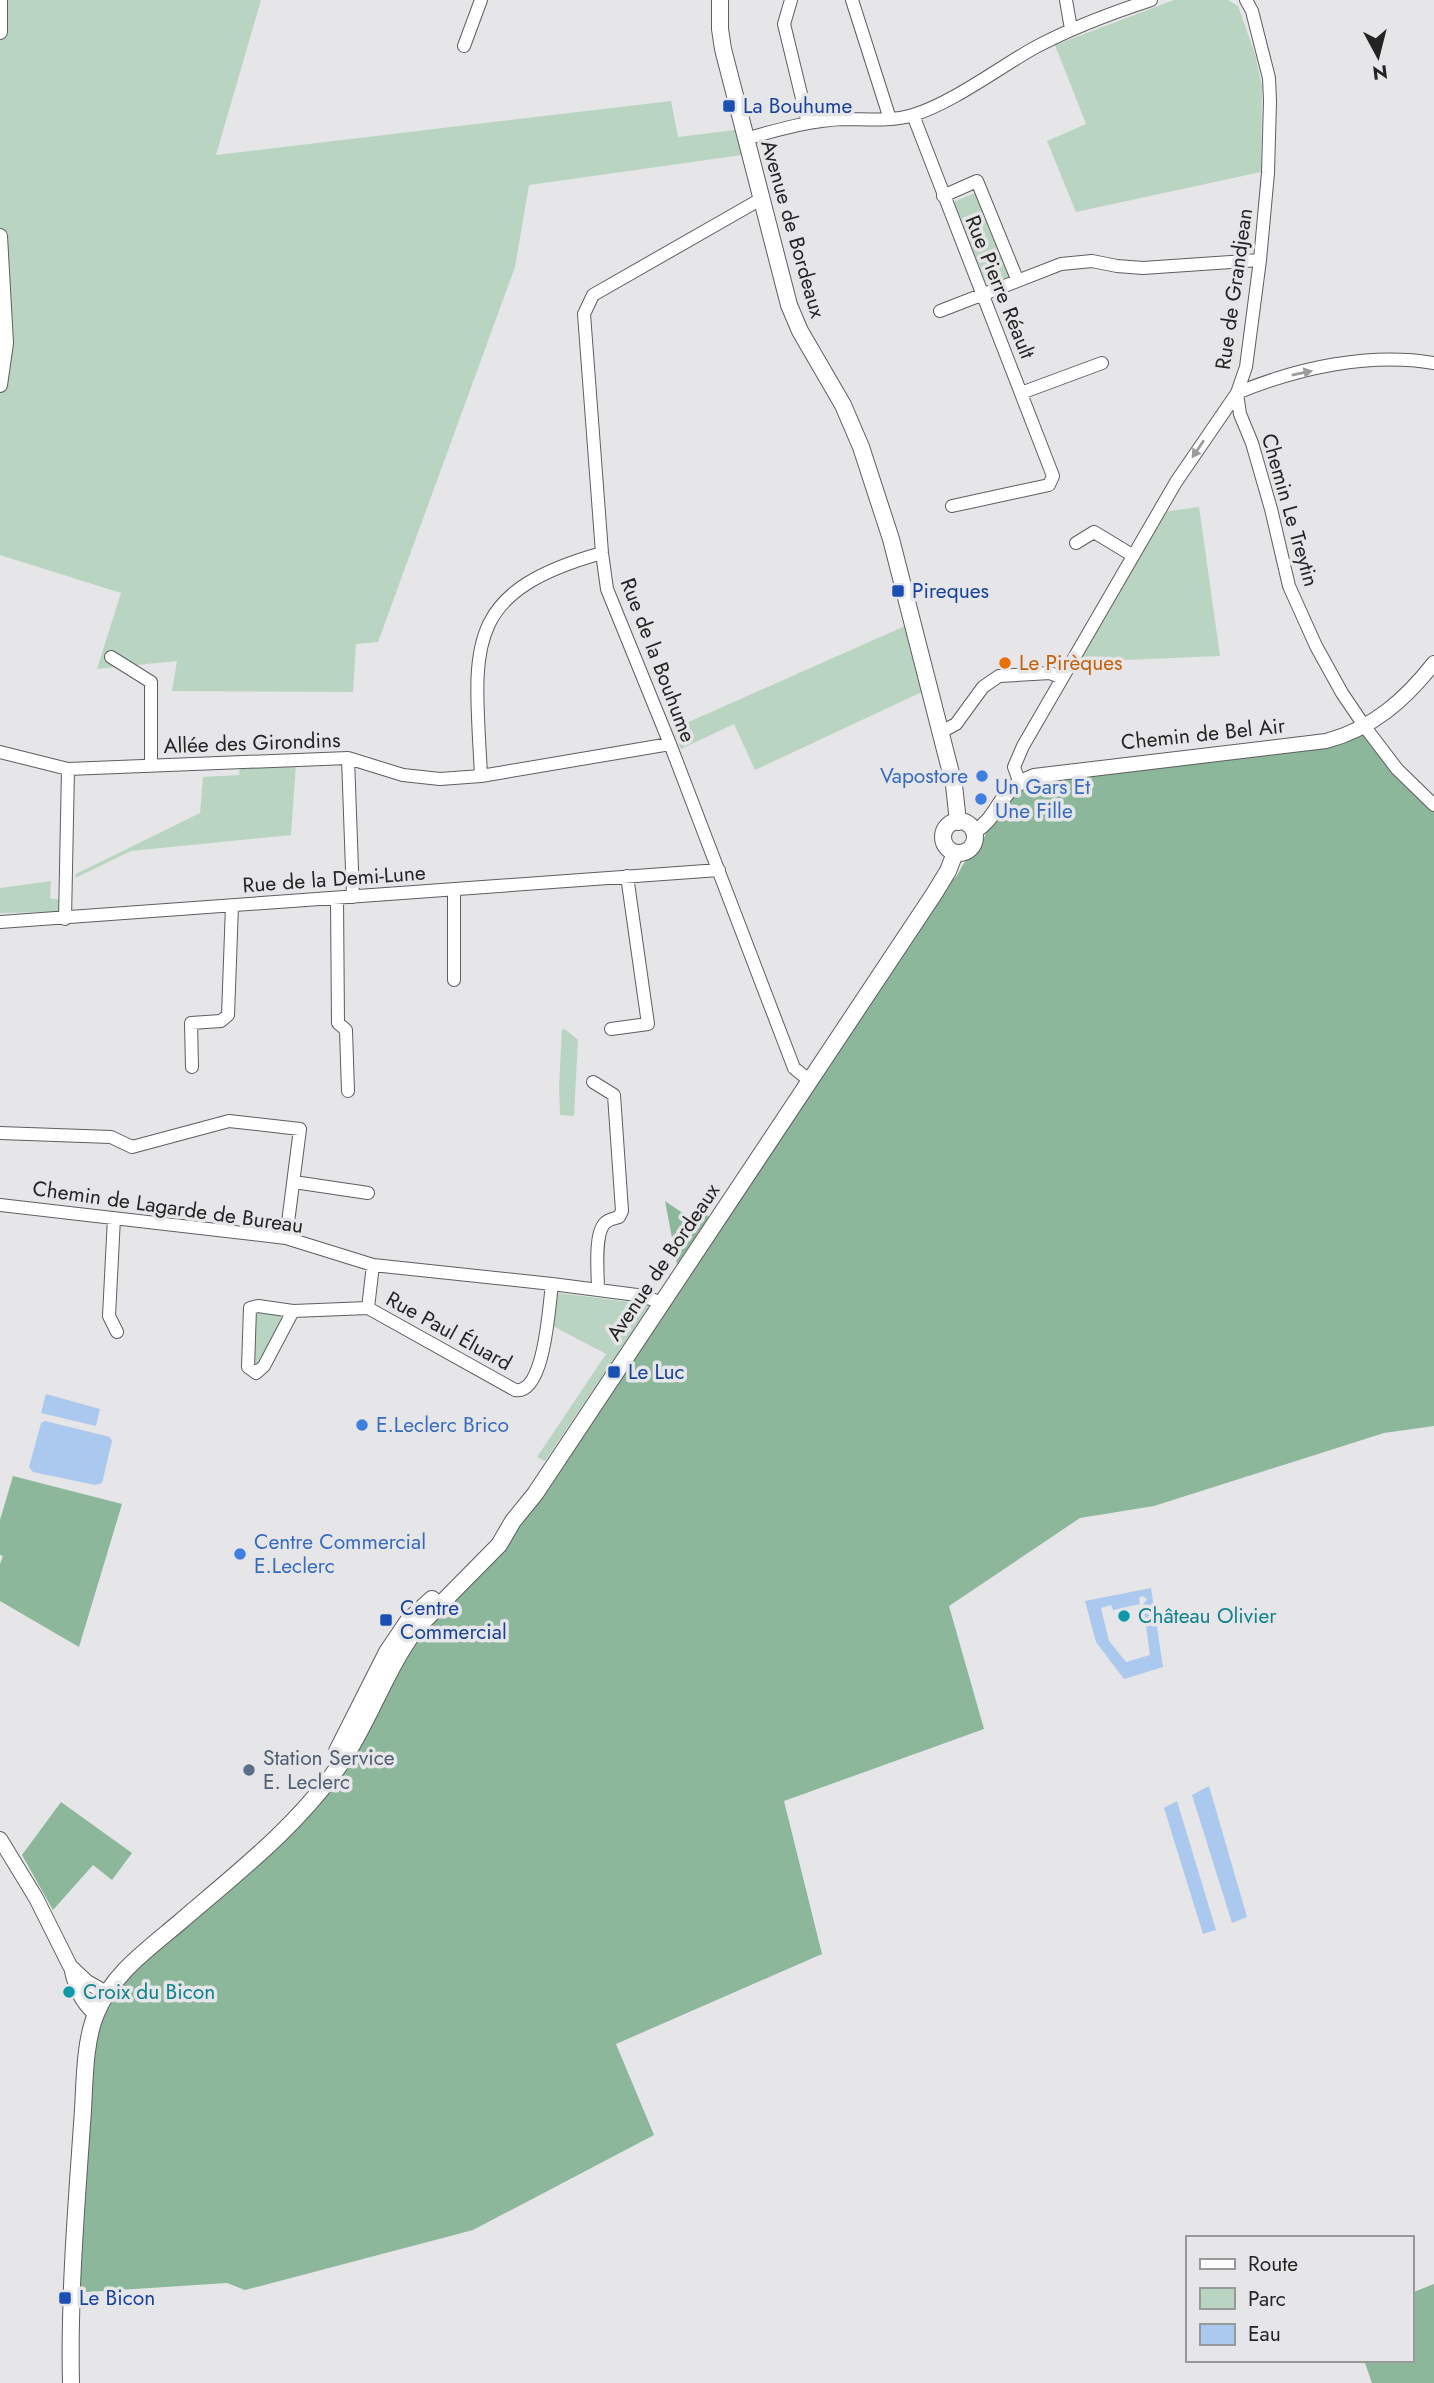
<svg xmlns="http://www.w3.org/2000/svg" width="1434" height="2383" viewBox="0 0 1434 2383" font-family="Jost,sans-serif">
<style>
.green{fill:#b9d5c1}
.forest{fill:#8cb79a}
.water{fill:#abc8ee;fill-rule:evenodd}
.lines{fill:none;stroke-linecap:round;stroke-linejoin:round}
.minor-casing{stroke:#5e5d60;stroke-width:14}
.tertiary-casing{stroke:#5e5d60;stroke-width:16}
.secondary-casing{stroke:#5e5d60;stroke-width:18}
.minor{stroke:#fff;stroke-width:12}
.tertiary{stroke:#fff;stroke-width:14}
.secondary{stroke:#fff;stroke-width:16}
.oneway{fill:#9d9c9d}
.transit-dot{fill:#1a4fb4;stroke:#e6e5e8;stroke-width:2.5}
.food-dot{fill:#e8710a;stroke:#e6e5e8;stroke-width:2.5}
.shop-dot{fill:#3f7fe0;stroke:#e6e5e8;stroke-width:2.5}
.culture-dot{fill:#0f9aa8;stroke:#e6e5e8;stroke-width:2.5}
.service-dot{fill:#5c6f8a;stroke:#e6e5e8;stroke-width:2.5}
.labels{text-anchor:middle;stroke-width:7;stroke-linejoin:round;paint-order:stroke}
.transit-label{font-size:21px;fill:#164399;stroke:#e6e5e8;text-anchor:start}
.street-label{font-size:21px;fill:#252425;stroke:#e6e5e8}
.food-label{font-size:21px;fill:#c56008;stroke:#e6e5e8;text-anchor:start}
.shop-label{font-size:21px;fill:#366cbe;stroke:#e6e5e8;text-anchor:start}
.culture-label{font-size:21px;fill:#0d838f;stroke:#e6e5e8;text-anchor:start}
.service-label{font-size:21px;fill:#4e5e75;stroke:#e6e5e8;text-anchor:start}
</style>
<rect width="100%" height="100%" fill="#e6e5e8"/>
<path class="green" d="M0 0H261L216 155 671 101 678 137 735 130 749 154 529 185 515 267 378 642 356 644 353 692 172 691 177 661 97 669 121 593 0 555Z
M1174 0H1228L1238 6 1255 54 1262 86 1261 172 1076 212 1047 141 1086 124 1055 45Z
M975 193 1011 276 992 283 985 280 953 202Z
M1199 507 1220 656 1077 662 1163 512Z
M905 626 924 691 755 770 734 724 681 749 673 729Z
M296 764 291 835 131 851 75 878 76 874 200 813 203 777 239 775 240 766Z
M51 881 50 898 61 900V912L0 913V888Z
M562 1029 566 1030 578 1040 574 1116 560 1115 559 1086Z
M558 1293 639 1303 645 1299 649 1307 545 1461 537 1457 606 1354 553 1326Z
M257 1313 279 1315 282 1319 261 1364 256 1365 254 1363V1315Z"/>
<path class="forest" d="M1365 727 1434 805V1426L1384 1433 1154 1506 1080 1518 949 1606 984 1729 784 1801 822 1954 616 2044 654 2135 473 2230 245 2290 227 2283 72 2293 86 2068 107 1994 273 1842 315 1790 408 1621 473 1564 500 1533 934 894 956 877 964 863 983 840 1003 797 1019 781 1326 741Z
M665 1201 696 1222 705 1213 709 1217 677 1264Z
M13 1476 122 1504 79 1647 0 1601V1564L3 1556 0 1555V1520Z
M61 1802 132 1853 112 1880 93 1865 53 1910 22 1855Z
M1434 2284V2383H1372L1364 2360H1411V2293Z"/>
<path class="water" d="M46 1394 100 1409 96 1426 41 1413Z
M45 1421 110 1437 112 1441 102 1483 95 1485 33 1472 29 1467 41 1423Z
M1151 1588 1163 1667 1124 1679 1096 1642 1085 1601ZM1143 1596 1147 1599 1143 1605 1150 1655 1126 1662 1109 1641 1101 1608 1111 1605 1113 1610 1140 1604 1139 1598Z
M1209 1786 1247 1917 1232 1923 1192 1795Z
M1177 1801 1216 1930 1203 1934 1164 1808Z"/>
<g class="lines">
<g class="minor-casing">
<path id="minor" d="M791 0 784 24 808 123
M852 0 890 119
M1066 0 1071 29
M464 46 481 0
M913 115 1053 476 1049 485 952 506
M745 139C777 130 811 120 844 119 867 119 890 122 913 115 952 103 997 69 1034 48 1071 28 1111 13 1151 0
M943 196 977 181 1017 279
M761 199 593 295 584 314 602 553 607 589 670 744 794 1068 810 1081
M940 311 1061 264 1092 261 1117 266 1143 268 1260 260
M1021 393 1102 363
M1237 393 1240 414 1252 443 1271 509 1289 586 1316 646 1342 693 1365 727 1397 769 1434 805
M1237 393C1297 368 1369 352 1434 363
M1076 543 1094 532 1132 555
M111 657 151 682V766
M941 732 956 724 983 687 999 676 1050 673 1062 678
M0 752 68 769 348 758 403 775 440 779 481 776 670 744
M348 758 353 897
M481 776C475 649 459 593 602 553
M1019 781 1014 767 1023 746 1176 482 1237 393 1246 367 1260 260 1268 173 1270 101 1269 78 1252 11 1246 0
M454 889V980
M337 898 338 1023 346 1030 348 1091
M65 919 68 769
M0 922 719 870
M611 1029 648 1024 627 876
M192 1067 191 1023 221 1021 228 1015 232 906
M593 1082 614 1095 622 1211 619 1217C613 1219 608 1219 604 1224 594 1236 598 1274 598 1290
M0 1133 111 1137 132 1147 229 1121 300 1129 286 1238
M294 1182 368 1193
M0 1205 286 1238 373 1265 552 1284 637 1295 661 1302
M114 1218 109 1316 117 1332
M373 1265 368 1308 515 1390C545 1395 549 1305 552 1284
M293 1311 264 1366 256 1373 248 1367 250 1308 258 1306 293 1311 368 1308"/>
</g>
<g class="tertiary-casing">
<path id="tertiary" d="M0 32V0
M0 236 6 343 0 385
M974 832C1001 816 996 790 1034 776L1326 741C1372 729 1405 700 1434 663
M0 1839 36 1898 70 1966 87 1982 108 1994
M71 1967C75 1985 80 2002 96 2014"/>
</g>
<g class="secondary-casing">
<path id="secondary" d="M720 0V29L723 49 789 305 800 331 843 405 861 447 891 539 954 785 958 822
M943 837a16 16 0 1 1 32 0a16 16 0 1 1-32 0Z
M337 1751 387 1652 408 1621 432 1599
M71 2383C69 2297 76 2211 82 2124 85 2091 83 2045 96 2014 112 1974 148 1949 180 1922 238 1872 298 1826 341 1763 370 1720 385 1671 416 1629L499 1545 513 1521 535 1494 934 894 948 871 955 853"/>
</g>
<use href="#minor" class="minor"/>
<use href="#tertiary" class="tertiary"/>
<use href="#secondary" class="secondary"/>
</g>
<defs><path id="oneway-solid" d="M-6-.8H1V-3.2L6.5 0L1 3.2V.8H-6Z" transform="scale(1.75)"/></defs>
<g class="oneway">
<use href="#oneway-solid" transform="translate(1302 373) rotate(-11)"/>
<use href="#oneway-solid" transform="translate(1198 449) rotate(124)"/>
</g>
<g class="transit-dot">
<rect x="722" y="99" width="14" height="14" rx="3.5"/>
<rect x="891" y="584" width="14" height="14" rx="3.5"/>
<rect x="607" y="1365" width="14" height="14" rx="3.5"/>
<rect x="379" y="1613" width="14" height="14" rx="3.5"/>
<rect x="58" y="2291" width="14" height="14" rx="3.5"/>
</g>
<circle class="food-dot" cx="1005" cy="663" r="7"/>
<g class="shop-dot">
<circle cx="982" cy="776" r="7"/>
<circle cx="981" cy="799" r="7"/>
<circle cx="362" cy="1425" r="7"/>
<circle cx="240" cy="1554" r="7"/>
</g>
<g class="culture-dot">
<circle cx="1124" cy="1616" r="7"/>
<circle cx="69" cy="1992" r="7"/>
</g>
<circle class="service-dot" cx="249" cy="1770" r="7"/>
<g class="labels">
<g class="transit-label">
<text x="743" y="113">La Bouhume</text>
<text x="912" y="598">Pireques</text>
<text x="628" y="1379">Le Luc</text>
<text x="400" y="1615">Centre<tspan x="400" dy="24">Commercial</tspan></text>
<text x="79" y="2305">Le Bicon</text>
</g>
<g class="street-label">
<text transform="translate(793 229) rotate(74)" y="7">Avenue de Bordeaux</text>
<text transform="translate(1000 287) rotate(68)" y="7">Rue Pierre Réault</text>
<text transform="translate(1234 289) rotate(-82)" y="7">Rue de Grandjean</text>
<text transform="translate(1290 510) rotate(74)" y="7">Chemin Le Treytin</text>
<text transform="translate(658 660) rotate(69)" y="7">Rue de la Bouhume</text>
<text transform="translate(1203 734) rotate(-6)" y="7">Chemin de Bel Air</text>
<text transform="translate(252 743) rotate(-2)" y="7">Allée des Girondins</text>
<text transform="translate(334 879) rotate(-4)" y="7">Rue de la Demi-Lune</text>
<text transform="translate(168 1207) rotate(8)" y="7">Chemin de Lagarde de Bureau</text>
<text transform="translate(663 1262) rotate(-56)" y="7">Avenue de Bordeaux</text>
<text transform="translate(449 1331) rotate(29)" y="7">Rue Paul Éluard</text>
</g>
<g class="food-label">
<text x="1019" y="670">Le Pirèques</text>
</g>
<g class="shop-label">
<text x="968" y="783" text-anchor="end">Vapostore</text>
<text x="995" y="794">Un Gars Et<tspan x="995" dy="24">Une Fille</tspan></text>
<text x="376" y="1432">E.Leclerc Brico</text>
<text x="254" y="1549">Centre Commercial<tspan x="254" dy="24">E.Leclerc</tspan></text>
</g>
<g class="culture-label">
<text x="1138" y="1623">Château Olivier</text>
<text x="83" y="1999">Croix du Bicon</text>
</g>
<g class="service-label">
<text x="263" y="1765">Station Service<tspan x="263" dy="24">E. Leclerc</tspan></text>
</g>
</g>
<rect x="1186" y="2236" width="228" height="126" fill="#e6e5e8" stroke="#99989a" stroke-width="2"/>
<rect x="1200" y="2259" width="35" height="10" fill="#ffffff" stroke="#99989a" stroke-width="2"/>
<text x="1248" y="2271" font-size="21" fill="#252425">Route</text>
<rect x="1200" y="2288" width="35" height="21" fill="#b9d5c1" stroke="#99989a" stroke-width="2"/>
<text x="1248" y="2306" font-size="21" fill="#252425">Parc</text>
<rect x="1200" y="2324" width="35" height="21" fill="#abc8ee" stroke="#99989a" stroke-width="2"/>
<text x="1248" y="2341" font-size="21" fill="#252425">Eau</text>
<g transform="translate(1378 56) rotate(173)" stroke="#e6e5e8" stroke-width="5" paint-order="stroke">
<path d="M0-5L12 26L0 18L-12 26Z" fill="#252425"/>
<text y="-10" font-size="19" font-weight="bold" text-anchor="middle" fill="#252425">N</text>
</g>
</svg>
